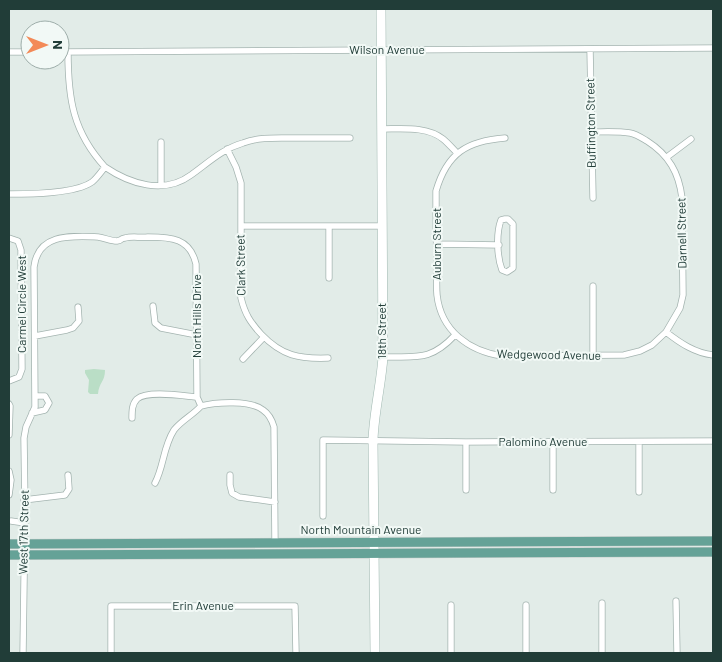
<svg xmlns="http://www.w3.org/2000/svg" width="722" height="662" viewBox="0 0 722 662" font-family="Barlow,sans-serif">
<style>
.green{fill:#badec6}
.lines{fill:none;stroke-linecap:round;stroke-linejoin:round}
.minor-casing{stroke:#a4b4b0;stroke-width:7}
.secondary-casing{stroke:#a0b8b1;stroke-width:10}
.primary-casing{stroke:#c1c9c7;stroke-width:10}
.minor{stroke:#fff;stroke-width:5.5}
.secondary{stroke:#fff;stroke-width:9}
.primary{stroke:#65a297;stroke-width:9}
.labels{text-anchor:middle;stroke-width:4;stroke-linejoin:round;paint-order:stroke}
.street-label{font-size:12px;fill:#213d38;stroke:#f2f9f6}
</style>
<rect width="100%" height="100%" fill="#e2ece8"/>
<path class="green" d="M94 369 105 370C105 382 99 382 98 394H90L88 392 89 380 85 373V370Z"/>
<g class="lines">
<g class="minor-casing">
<path id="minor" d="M590 49 593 198
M9 52H30
M60 52 713 48
M68 52C68 99 73 132 105 167
M382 129C402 129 427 126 443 139 448 143 453 149 457 153
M505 138C467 141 447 153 436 191 436 214 436 238 437 261 437 272 436 284 437 295 441 331 469 351 502 356L624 355 640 351 652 345 666 332 680 308 683 295 682 198C679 173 669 155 647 141 642 138 636 134 630 133 617 131 604 132 591 132
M227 149 236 167 241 183V298C245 314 250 322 261 334 282 356 299 359 328 358
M667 157 691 139
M161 185V142
M9 194C29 194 75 194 92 182 97 178 101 172 105 167 130 184 164 195 191 175 208 163 222 149 243 143 259 137 275 138 292 138 311 138 331 138 350 138
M505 219H508L513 224V268L507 272 502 270C497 257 496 233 501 220Z
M241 226H381
M329 226V278
M9 238 18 241 21 250 22 369 19 377 9 381
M437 244 499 245
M593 286V355
M153 306 155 323 161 328 197 335
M666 332C680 343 695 353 713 355
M35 336 67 330 73 328 79 321 78 307
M383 357C416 356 430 362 455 335
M243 359 264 337
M9 404 10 406 9 435
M32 413 45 410 49 403 45 396H35
M132 418C132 411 132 404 137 399 147 390 184 396 197 397
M466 442V490
M553 442V490
M639 442V492
M9 471 11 480 9 495
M230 475V485L232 493 239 497 275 502
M155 483C164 466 163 447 174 430 182 420 193 415 201 406
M24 500 65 495 69 489 68 475
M323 516V440L466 442 713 441
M11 521 25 523
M676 601 677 653
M602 603V653
M451 605V653
M526 605V653
M23 653 25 511 24 438 26 427 35 407 34 267C38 233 71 236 98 237 105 238 111 241 117 241 123 240 119 239 125 238 132 236 140 238 148 237 171 237 190 238 196 264L197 397 201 406C216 402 251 400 263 410 269 414 272 420 274 427L275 543
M111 653V606H295L296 653"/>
</g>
<g class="secondary-casing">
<path id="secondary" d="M375 653 373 440C374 412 381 385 383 357L381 9"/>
</g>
<g class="primary-casing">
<path id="primary" d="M9 544 713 541
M9 555 713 552"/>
</g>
<use href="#minor" class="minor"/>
<use href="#secondary" class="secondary"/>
<use href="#primary" class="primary"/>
</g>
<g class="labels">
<g class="street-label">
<text x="387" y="54">Wilson Avenue</text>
<text transform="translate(591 123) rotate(-91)" y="4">Buffington Street</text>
<text transform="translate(682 233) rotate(-91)" y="4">Darnell Street</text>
<text transform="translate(437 244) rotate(-90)" y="4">Auburn Street</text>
<text transform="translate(241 265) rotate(-91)" y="4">Clark Street</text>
<text transform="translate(22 304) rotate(-90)" y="4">Carmel Circle West</text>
<text transform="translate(197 316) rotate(-90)" y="4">North Hills Drive</text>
<text transform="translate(382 331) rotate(-90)" y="4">18th Street</text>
<text transform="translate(549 355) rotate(1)" y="4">Wedgewood Avenue</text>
<text x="543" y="446">Palomino Avenue</text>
<text x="361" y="534">North Mountain Avenue</text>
<text transform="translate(24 532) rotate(-89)" y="4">West 17th Street</text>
<text x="203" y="610">Erin Avenue</text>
</g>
</g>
<rect width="722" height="662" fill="none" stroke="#213d38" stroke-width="20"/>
<g transform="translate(45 45) rotate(90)"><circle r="24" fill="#f2f9f6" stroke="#9eaeaa"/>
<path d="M0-4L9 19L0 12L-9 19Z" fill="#f38a58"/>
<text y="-8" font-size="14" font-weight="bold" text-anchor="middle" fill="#213d38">N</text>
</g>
</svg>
